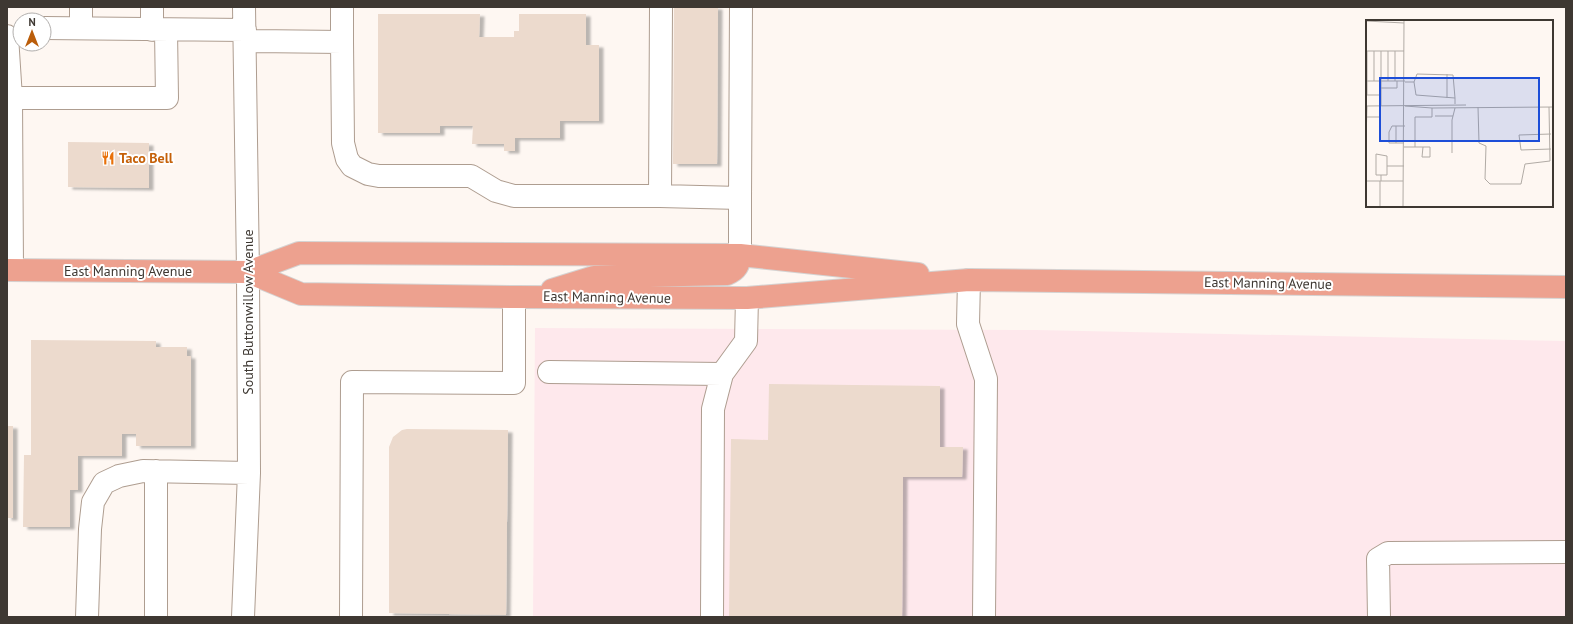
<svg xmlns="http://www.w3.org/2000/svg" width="1573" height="624" viewBox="0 0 1573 624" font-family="'PT Sans',sans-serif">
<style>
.industrial{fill:#fee8ec}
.building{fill:#ecdacd;filter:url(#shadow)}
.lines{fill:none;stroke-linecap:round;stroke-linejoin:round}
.minor-casing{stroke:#ae9d90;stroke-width:24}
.major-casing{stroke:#d5d3d2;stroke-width:24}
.minor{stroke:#fff;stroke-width:22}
.major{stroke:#eda18f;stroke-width:22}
.labels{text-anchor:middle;stroke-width:4;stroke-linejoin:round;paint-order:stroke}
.food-label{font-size:14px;font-weight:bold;fill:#c56008;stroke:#fff;text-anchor:start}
.street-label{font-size:14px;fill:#3e3832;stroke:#fff}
.inset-road{fill:none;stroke:#b1aba5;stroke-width:1}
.view{fill:#1d4ed8;fill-opacity:0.15;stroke:#1d4ed8;stroke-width:2}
.inset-edge{fill:none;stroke:#3e3832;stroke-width:2}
</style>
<defs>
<filter id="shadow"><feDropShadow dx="4.5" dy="2.5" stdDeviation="1" flood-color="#0004"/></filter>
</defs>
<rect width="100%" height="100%" fill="#fef7f2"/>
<path class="industrial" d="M535 328 1036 330 1566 341V617H533Z"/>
<path class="building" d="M674 7H718L717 164H673Z
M378 14H480L479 37H514V31H519V14H586V45H599V121H560V138H515V151H504V144H472L473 126H440V133H378Z
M68 142 149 143V188L68 187Z
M31 340 156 341V347H187V356H191V446H136V434H122V456H78V490H70V527H23L24 455H31Z
M769 384 940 386V447H963L962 477H903L902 617H729L731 439 768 440Z
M7 426H13V518H7Z
M407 429 508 430 506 615 389 613V447L393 437 402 430Z"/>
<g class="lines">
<g class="minor-casing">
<path id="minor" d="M44 28 245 30
M81 28V7
M152 30V7
M7 36 11 98 12 270
M245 41 342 42 343 143 347 159 352 166 368 174 379 176H471L496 191 514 196H660L740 198V255
M342 42V7
M11 98H167L166 30
M660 196 661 7
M740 198 741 7
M969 280 968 324 986 379 984 617
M549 372 722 374
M87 617 90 529 93 502 104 483 119 476 143 471 249 473
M156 617V471
M243 617 249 473 248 272 244 7
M351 617 352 382 514 383V297
M712 617 713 409 722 374 746 341 747 298
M1379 617 1378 559 1388 553 1566 552"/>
</g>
<g class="major-casing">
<path id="major" d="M7 270 248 272 299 253 740 255 918 274
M248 272 301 294 514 297 747 298 969 280 1566 287
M552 290 594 277 727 274C737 270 739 265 740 255"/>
</g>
<use href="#minor" class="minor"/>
<use href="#major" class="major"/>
</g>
<defs>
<g id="restaurant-bare" transform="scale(1.08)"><path d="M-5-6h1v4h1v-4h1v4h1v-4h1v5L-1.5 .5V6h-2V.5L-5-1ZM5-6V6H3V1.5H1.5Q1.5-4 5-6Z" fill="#e8710a" stroke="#fff" stroke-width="2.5" paint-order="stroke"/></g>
</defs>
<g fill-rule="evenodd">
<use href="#restaurant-bare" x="108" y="158"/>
</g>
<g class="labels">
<g class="food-label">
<text x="119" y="163">Taco Bell</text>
</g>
<g class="street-label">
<text x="128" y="276">East Manning Avenue</text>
<text transform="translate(1268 283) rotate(1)" y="5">East Manning Avenue</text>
<text transform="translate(607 297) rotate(1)" y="5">East Manning Avenue</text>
<text transform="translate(248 312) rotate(-90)" y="5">South Buttonwillow Avenue</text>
</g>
</g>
<g transform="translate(1366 20)">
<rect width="187" height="187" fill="#fef7f2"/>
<path class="inset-road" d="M0 1 38 3M0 31H38M1 31V75M0 61H39M8 61V31M22 61V31M29 61V31M39 62H48L50 75 89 78V84M48 62 51 54 87 55 89 78M15 68H31V61M0 75H15M81 78V54M0 86 100 85M15 86V31M39 86 66 88 187 87M112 87 113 123 120 126 119 159 124 164H155L159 144 184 141 183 87M69 96H87M1 97H14M185 114 153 115 155 130 185 129M0 120 1 86M30 123V106M38 123H23V112L26 106H39M38 127H64V137H56L57 127M49 127V97H66V88M86 133V100L89 88M21 146H38M15 155H21V136L10 134V155H15V161M0 161H37M14 187V161M37 187 38 0"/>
<path class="view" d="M14 58H173V121H14Z"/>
<rect width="187" height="187" class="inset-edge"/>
</g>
<rect width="1573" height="624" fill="none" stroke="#3e3832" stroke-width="16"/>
<g transform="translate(32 32)"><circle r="19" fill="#ffffff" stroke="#b2afad"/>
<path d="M0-3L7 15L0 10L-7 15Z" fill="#ba5d0a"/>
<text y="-6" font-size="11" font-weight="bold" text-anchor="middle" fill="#3e3832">N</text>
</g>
</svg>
